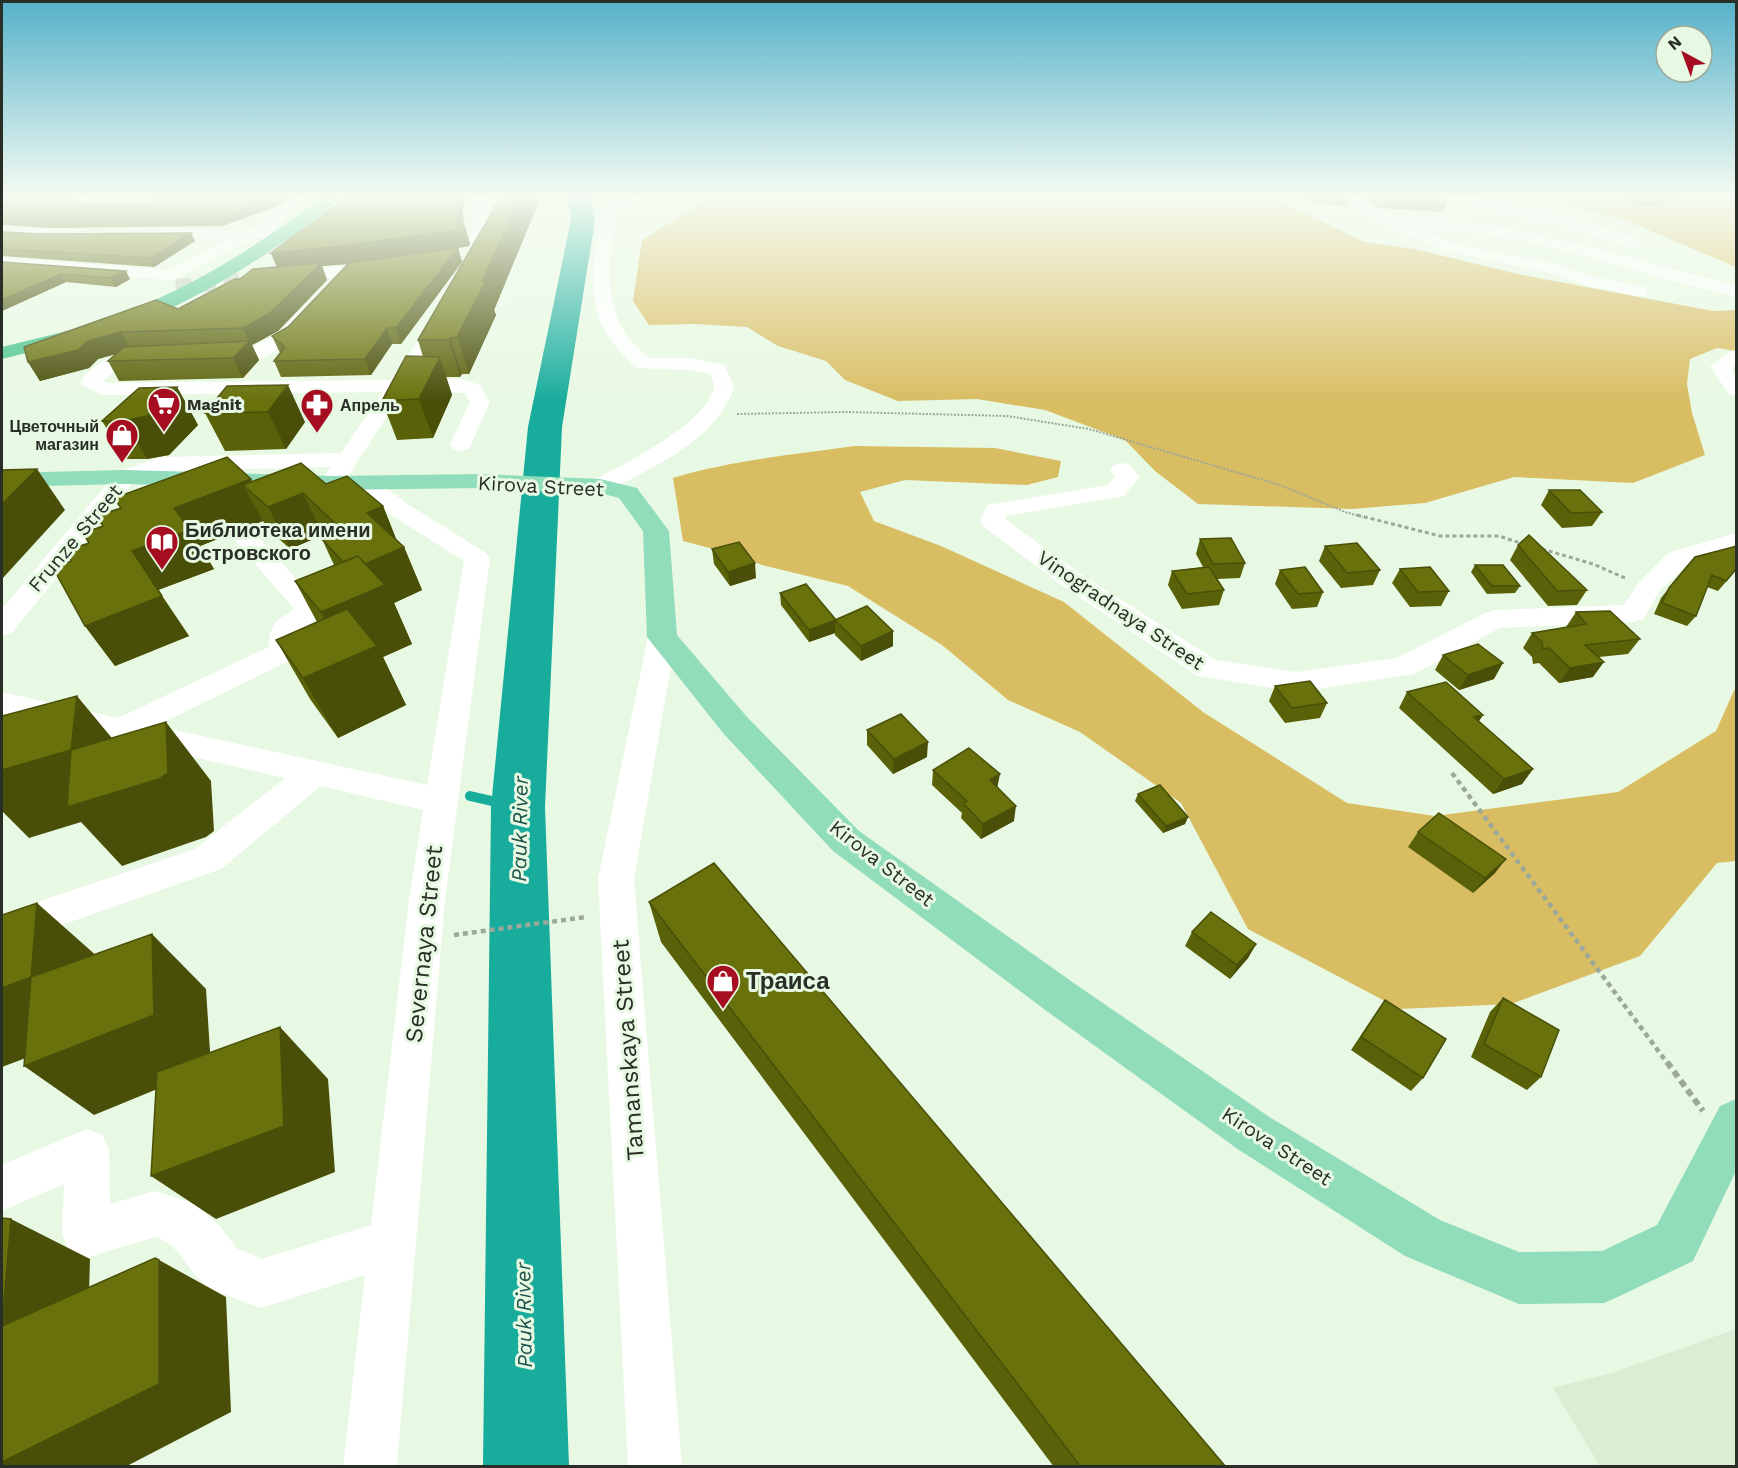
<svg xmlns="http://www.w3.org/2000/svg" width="1738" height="1468" viewBox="0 0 1738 1468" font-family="'Work Sans',sans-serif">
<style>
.built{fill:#d9eed2}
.forest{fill:#d9bd63}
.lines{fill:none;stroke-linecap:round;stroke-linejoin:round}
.stream{stroke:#18ac9d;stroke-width:10}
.river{fill:#18ac9d;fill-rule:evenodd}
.minor-tunnel{stroke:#c2d1bd;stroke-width:16;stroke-dasharray:16 8;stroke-linecap:butt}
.path-far3{stroke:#9ca898;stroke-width:2;stroke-dasharray:2 1.5;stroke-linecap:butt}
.path-far2{stroke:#9ca898;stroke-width:3;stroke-dasharray:4 3;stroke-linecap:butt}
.path-far1{stroke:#9ca898;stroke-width:4.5;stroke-dasharray:5 4;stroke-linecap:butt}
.path{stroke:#9ca898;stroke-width:6;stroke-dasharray:7 4.5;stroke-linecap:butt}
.minor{fill:#fff;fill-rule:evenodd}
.major{fill:#91dcbb;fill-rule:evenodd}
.highway{fill:#48c58e;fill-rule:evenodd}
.wall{fill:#596109}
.shaded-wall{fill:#494f08}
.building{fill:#68710b;stroke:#494f08;stroke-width:1.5}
.labels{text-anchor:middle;stroke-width:6;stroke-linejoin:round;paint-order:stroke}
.far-poi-label{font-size:16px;font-weight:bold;fill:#292f27;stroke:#e8f9e3;text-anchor:start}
.street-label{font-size:20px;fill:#292f27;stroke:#e8f9e3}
.poi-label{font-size:20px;font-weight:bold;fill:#292f27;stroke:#e8f9e3;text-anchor:start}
.water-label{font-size:21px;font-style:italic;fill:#1e544d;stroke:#e8f9e3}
.near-street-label{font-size:24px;fill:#292f27;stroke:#e8f9e3}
.near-poi-label{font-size:24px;font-weight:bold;fill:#292f27;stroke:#e8f9e3;text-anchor:start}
</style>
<rect width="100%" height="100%" fill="#e8f9e3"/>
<path class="built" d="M1736 1329V1466H1600L1553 1388 1615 1372Z"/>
<path class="forest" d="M706 195H1267L1365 242 1414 249 1518 274 1713 311 1736 310V351L1717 348 1690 359 1687 384 1692 413 1705 455 1633 483 1514 477 1425 503 1352 509 1198 504 1155 471 1125 440 1045 410 977 399 898 401 845 380 826 361 778 346 747 327 695 324 649 325 633 301 642 240 705 201Z
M1530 195H1704L1736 200V267L1625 220Z
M854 446 995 448 1061 461 1058 477 1027 485 905 480 860 492 874 521 941 546 1064 602 1203 712 1347 803 1435 816 1618 792 1716 731 1736 686V861L1717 863 1640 956 1511 1004 1400 1009 1248 929 1181 803 1080 732 1008 700 942 645 848 586 762 565 740 556 683 541 673 478C731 460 793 455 854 446Z"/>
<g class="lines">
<path class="stream" d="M470 796 518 807"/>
<path class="river" d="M568 195H590L595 220 562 427 545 807 569 1466H483L491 807 528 427 571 220Z"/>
<path class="minor-tunnel" d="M176 287 244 280"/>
<path class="path-far3" d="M737 414 847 412 1007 416 1089 429 1280 485 1345 512 1363 517"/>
<path class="path-far2" d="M1357 515 1440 536H1499L1523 544
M1542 549 1593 564 1625 578"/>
<path class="path-far1" d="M1452 773 1668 1064
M454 935 586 917"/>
<path class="path" d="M1667 1062 1703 1111"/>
<path class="minor" d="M78 195H92L91 201H124L131 205C123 214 102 208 90 209 69 212 49 243 26 237L24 234 26 231 76 204Z
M295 195H311L273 228 292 230 294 233 292 236 259 238 232 248 173 280 2 268V258L170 270 230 238 149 239 143 237 141 234 143 231 254 229Z
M472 195H486C487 214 493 269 469 275L461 270 472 241Z
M632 195H646L644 204 617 210C610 245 604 293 621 326 627 339 639 349 649 358H690L724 365 734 386C719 439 653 467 608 491L600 493 592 491 588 486 592 481C621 466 710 422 714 386 714 382 711 377 709 374L690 370 637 368C624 356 610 342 602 326 586 291 595 243 603 207L605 204 632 198Z
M1333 195H1351L1401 221 1441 220 1501 227 1598 249 1736 286V296C1632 276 1530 228 1421 230L1454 244 1555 264 1594 277 1645 287 1648 291 1645 295 1639 296 1584 285 1551 273 1444 251 1375 221Z
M1429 195C1493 195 1578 219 1639 240L1641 243 1633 248 1559 225 1436 199Z
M382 259 388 260 390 264 388 268 348 276 283 282 277 281 275 277 277 273 283 272 348 266Z
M445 309 451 310 454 314 411 379H461L480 385 490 402 469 449 461 451 453 449 450 444 470 402 465 393 403 392 344 482 336 484 328 482 324 477 331 467 164 471 133 482 12 633 2 636V609L117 472 161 457 341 453 383 392 104 395 83 386 80 382C96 358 131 346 159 353L162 357 159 361C135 367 123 362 103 381L108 383 391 380 439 310Z
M306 310 312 311 315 315 312 319 293 341 263 358 214 361 207 359 204 355 207 351 252 348 279 333 300 311Z
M1736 350V365L1731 368 1736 376V396L1729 394 1710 367 1729 352Z
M1122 463 1130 465 1139 477 1124 496 1006 516 1005 519 1082 575 1216 660 1297 672 1397 658 1485 613 1495 610 1624 605 1639 582 1668 553 1736 533V549L1686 565 1659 592 1643 619 1633 622 1500 628 1414 674 1297 692 1198 676 1064 587 983 526 980 521 987 505 1108 485 1115 477 1110 470 1114 465Z
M365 476 373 478 409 505 486 553 490 558 445 900 397 1466H343L365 1275 261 1308C247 1303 211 1291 201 1281 185 1267 181 1246 155 1237L86 1258 69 1251 62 1234 64 1184 2 1211V1165L87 1129 103 1135 109 1151 110 1204 155 1191 177 1198 194 1204 220 1226 236 1248 262 1259 371 1225 409 900 423 810 321 786 221 869 2 946V914L195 849 285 778 2 713V692L118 718 269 647C270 623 275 622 294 609L238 544 234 539 238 534 247 531 256 534 324 610 320 616 298 632 297 652 293 659 156 726 427 785 464 561 391 515 357 488 353 483 357 478Z
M662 628 672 630 676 637 634 879 682 1466H628L598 879 648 637 652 630Z"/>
<path class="major" d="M125 470 333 476 481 474 600 479 637 488 669 531 677 635 747 717 859 831 1078 986 1271 1118 1440 1220 1519 1252 1602 1251 1657 1225 1720 1106 1736 1099V1171L1693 1261 1622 1295 1604 1303 1519 1304 1405 1256 1239 1150 1048 1012 833 851 723 733 647 637 643 531 619 498 600 493 481 488 333 490 125 484 2 487V473Z"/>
<path class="highway" d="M325 195H342C318 226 151 333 115 324L112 320 115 316C193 288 259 245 325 195Z
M67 331 74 333 77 337 74 341 2 359V347Z"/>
</g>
<path class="wall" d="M2 195H77L75 201 79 204H151L156 200 155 199H94L92 195H291L278 206 222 226 49 228 2 225Z
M501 195H536L538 204 494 310 496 315 469 374H462L460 377H446L452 395 433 438 397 440 382 401 423 357 418 340 501 197Z
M1297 195H1346L1349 197 1346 206 1311 203Z
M1356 195H1441L1446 203 1443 212 1380 208Z
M1623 195H1690L1649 207 1620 201Z
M463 210 464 227H465L470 244 469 246 458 248 462 262 401 344H392L371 375 281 377 274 361 281 353 279 351 272 336 288 327 348 264 322 266 327 280 278 331 252 345 259 360 243 378 119 381 108 361 115 354 98 359 89 368 40 381 28 362 178 309 240 279 277 267 271 253Z
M2 232 44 234 195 241 154 267 2 256Z
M2 262 130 279 116 287 66 282 2 311Z
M227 386 305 422 286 449 225 451 205 413Z
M177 387 198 425 169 455 147 459H126L102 421Z
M252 482 326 484 383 506 397 541 404 547 422 590 394 603 412 644 383 657 406 705 338 738 310 699 276 640 317 622 295 581 334 565 322 539 326 538 323 535 290 549 266 527 263 521 200 546 214 569 158 590 189 636 115 666 85 626 71 561 103 526Z
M1549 490 1602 512 1592 526 1562 528 1541 505Z
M1200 539 1245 563 1240 578 1217 579 1224 590 1219 605 1182 609 1168 585 1172 571 1203 567 1196 554Z
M1518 545 1587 590 1577 605 1548 606 1510 560Z
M1325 546 1380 570 1373 585 1341 588 1319 561Z
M712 549 756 578 730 586 714 564Z
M1475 565 1520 586 1515 593 1487 594 1471 572Z
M1400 569 1449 591 1441 606 1410 607 1392 583Z
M1737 569 1718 591 1707 587 1696 616 1687 626 1654 614 1661 598 1669 588Z
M1280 570 1323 592 1317 607 1292 609 1275 584Z
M780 593 836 620 893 646 861 661 835 635V633L809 642 781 605Z
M1576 612 1640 639 1628 654 1599 657 1593 677 1559 683 1539 663 1533 664 1532 657 1523 648 1532 633 1566 627Z
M1443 655 1494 679 1459 690 1435 670Z
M1275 686 1327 703 1320 718 1285 723 1269 701Z
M1407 692 1483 715 1478 722 1533 769 1522 784 1493 794 1399 708Z
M867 730 927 757 893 774 867 745Z
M933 770 998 787 1014 821 981 839 961 818 962 813 932 785Z
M1138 794 1188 817 1185 824 1163 833 1135 801Z
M1418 832 1495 873 1473 893 1408 847Z
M649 902 1226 1467H1054L661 942Z
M1192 932 1256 944 1248 958 1230 979 1185 946Z
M1503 998 1541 1077 1527 1090 1471 1057 1490 1012Z
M1385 1000 1423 1078 1411 1091 1351 1050 1375 1014Z"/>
<path class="shaded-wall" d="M70 195H77L74 205 70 197Z
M279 195H291L278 206 222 226 219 219Z
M458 195H467L463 210V229L465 227 470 244 469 246 458 248 462 262 401 344 396 328 348 264 322 266 327 280 278 331 252 345 259 360 243 378 233 358 249 342 243 328 278 270 271 253 456 227Z
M522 195H536L538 204 494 310 496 315 469 374 457 337Z
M1669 195H1690L1649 207 1653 200Z
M191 233 195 241 154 267 150 258Z
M126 271 130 279 116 287 111 278Z
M61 274 66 282 2 311V300Z
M387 328 392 344 371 375 365 359Z
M121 332 131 350 98 359 89 368 40 381 28 362 88 341Z
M450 338 462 374 460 377 449 340Z
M440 357 452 395 433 438 419 399Z
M288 385 305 422 286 449 268 412Z
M177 387 198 425 169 455 147 459 124 421Z
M37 469 65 510 2 579V504Z
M251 479 263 502 243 485 263 521 200 546 214 569 158 590 189 636 115 666 85 626 132 551 174 508Z
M303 493 323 535 290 549 268 507Z
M383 506 400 549 404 547 422 590 394 603 412 644 383 657 406 705 338 738 303 678 346 659 321 612 367 513Z
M755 563 756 578 730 586 728 572Z
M835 621V633L809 642V630Z
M893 631V646L861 661V646Z
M1604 662 1593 677 1559 683 1570 668Z
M1503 663 1494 679 1459 690 1468 675Z
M77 696 126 755 166 722 211 781 214 831 206 837 122 866 81 822 29 838 2 811V770Z
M1483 715 1473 730 1474 717Z
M928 742 927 757 893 774 894 759Z
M1533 769 1522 784 1493 794 1504 779Z
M1000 774 997 789 990 780Z
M1016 806 1014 821 981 839 983 824Z
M1188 817 1185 824 1163 833 1166 826Z
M1506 859 1495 873 1473 893 1485 878Z
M37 903 99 958 97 1031 2 1067V988Z
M152 934 206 989 211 1067 94 1115 24 1066Z
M1256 944 1248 958 1230 979 1237 965Z
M280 1027 328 1079 335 1172 216 1219 151 1176Z
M11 1219 90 1259 87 1359 2 1400V1326Z
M159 1260 226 1297 231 1412 125 1467H2V1462Z"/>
<path class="building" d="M2 195H70V197L79 204H151L160 197 158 195H279L274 199 219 219 45 220 2 218Z
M350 195H458L459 208 456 227H465L464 229 341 246 271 253Z
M502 195H522L482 281H486L457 337 450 338 449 340H418Z
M1322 195H1346L1349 197Z
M1376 195H1441L1446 203 1383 199Z
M1630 195H1669L1653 200Z
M2 232 44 234 191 233 150 258 2 249Z
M458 248 396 328H387L365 359 274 361 285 347 272 336 288 327 349 263Z
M2 262 126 271 111 278 61 274 2 300Z
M321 263 270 313 243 328 121 332 88 341 78 350 28 362 24 347 156 300 178 309 235 279H240L253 269Z
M250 341 233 358 108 361 124 347Z
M406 356 440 357 419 399 382 401Z
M288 385 268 412 205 413 227 386Z
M177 387 147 416 124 421H102L139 388Z
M227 457 251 479 174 508 190 530 132 551 162 596 85 626 53 568 71 561 65 551 89 543 83 533 103 526 96 516 121 508 114 498Z
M301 463 326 484 347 476 383 506 367 513 404 547 365 564 358 556 343 562 322 539 343 531 303 493 268 507 243 485Z
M37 469 2 504V470Z
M1549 490H1580L1602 512 1571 513Z
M1529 535 1587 590 1557 591 1518 545Z
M1231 538 1245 563 1213 564 1200 539Z
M739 542 755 563 728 572 712 549Z
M1357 543 1380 570 1347 573 1325 546Z
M1737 546V568L1726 581 1712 575 1696 616 1662 603 1669 588 1695 557Z
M358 556 385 585 321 612 295 581Z
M1475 565H1503L1520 586H1492Z
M1209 567 1224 590 1187 594 1172 571Z
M1305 567 1323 592 1298 594 1280 570Z
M1430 567 1449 591 1418 592 1400 569Z
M806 584 836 620 809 630 780 593Z
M867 606 893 631 861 646 835 620Z
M347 609 377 646 303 678 276 640Z
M1610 611 1640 639 1585 645 1604 662 1570 668 1549 648 1543 649 1542 642 1532 633 1586 624 1576 612Z
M1478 644 1503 663 1468 675 1443 655Z
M1310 681 1327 703 1292 708 1275 686Z
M1446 682 1483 715 1474 717 1533 769 1504 779 1407 692Z
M77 696 71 750 2 770V716Z
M901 714 928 742 894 759 867 730Z
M166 722 168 773 159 779 67 807 71 750Z
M969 748 1000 774 990 780 1016 806 983 824 963 803 967 801 933 770Z
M1160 785 1188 817 1166 826 1138 794Z
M1439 813 1506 859 1485 878 1418 832Z
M714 863 1226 1467H1081L649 902Z
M37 903 31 977 2 988V915Z
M1211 912 1256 944 1237 965 1192 932Z
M152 934 154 1015 24 1066 31 977Z
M1503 998 1559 1030 1541 1077 1484 1044Z
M1385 1000 1446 1039 1423 1078 1361 1037Z
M280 1027 284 1126 151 1176 157 1072Z
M2 1218 11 1219 2 1326Z
M155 1258 159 1260V1384L2 1462V1326Z"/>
<linearGradient id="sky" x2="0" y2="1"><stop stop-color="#55b1ca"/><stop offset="0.49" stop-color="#f5fcf2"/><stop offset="1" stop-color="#f5fcf2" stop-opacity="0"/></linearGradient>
<rect width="1738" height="401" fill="url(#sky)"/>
<defs>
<g id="supermarket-pin" transform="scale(1.725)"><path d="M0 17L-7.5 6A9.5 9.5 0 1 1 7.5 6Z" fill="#a60d21" stroke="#e8f9e3"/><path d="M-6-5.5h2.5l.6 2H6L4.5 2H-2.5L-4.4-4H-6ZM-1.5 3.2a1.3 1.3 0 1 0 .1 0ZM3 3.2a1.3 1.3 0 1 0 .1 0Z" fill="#fff"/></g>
<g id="pharmacy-pin" transform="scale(1.725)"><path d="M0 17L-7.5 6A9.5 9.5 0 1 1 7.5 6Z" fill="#a60d21" stroke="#e8f9e3"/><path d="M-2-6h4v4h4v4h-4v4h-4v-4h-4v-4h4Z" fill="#fff"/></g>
<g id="shop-pin" transform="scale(1.725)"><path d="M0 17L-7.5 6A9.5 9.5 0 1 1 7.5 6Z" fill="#a60d21" stroke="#e8f9e3"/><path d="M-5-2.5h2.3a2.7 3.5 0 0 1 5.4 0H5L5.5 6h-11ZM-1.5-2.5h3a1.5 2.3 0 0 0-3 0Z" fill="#fff"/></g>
<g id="library-pin" transform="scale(1.725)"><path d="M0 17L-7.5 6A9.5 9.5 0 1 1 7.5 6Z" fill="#a60d21" stroke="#e8f9e3"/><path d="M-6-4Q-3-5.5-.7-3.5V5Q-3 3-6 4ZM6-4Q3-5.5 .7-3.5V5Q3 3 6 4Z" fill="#fff"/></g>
</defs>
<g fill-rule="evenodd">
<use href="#supermarket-pin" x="164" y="404"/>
<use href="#pharmacy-pin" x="317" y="405"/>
<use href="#shop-pin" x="122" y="435"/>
<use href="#library-pin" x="162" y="542"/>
<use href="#shop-pin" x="723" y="981"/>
</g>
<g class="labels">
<g class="far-poi-label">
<text x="187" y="410">Magnit</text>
<text x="340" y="411">Апрель</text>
<text x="99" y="432" text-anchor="end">Цветочный<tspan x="99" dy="18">магазин</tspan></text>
</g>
<g class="street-label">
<text transform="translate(541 486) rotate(3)" y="7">Kirova Street</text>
<text transform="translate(75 538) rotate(-50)" y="7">Frunze Street</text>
<text transform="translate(1121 610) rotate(34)" y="7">Vinogradnaya Street</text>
<text transform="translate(882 863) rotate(38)" y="7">Kirova Street</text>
<text transform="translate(1277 1146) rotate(33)" y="7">Kirova Street</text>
</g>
<g class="poi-label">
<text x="185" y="537">Библиотека имени<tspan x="185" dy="23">Островского</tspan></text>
</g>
<g class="water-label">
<text transform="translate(520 829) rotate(-89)" y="7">Pauk River</text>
<text transform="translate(524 1315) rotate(-91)" y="7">Pauk River</text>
</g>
<g class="near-street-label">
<text transform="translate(424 944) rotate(-84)" y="8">Severnaya Street</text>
<text transform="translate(628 1050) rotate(-94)" y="8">Tamanskaya Street</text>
</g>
<g class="near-poi-label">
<text x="746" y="989">Траиса</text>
</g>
</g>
<rect width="1738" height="1468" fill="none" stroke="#292f27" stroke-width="6"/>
<g transform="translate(1684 54) rotate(319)"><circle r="28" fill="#e8f9e3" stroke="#9ca898" stroke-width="1.5"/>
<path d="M0-4.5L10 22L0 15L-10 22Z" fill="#a60d21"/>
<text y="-9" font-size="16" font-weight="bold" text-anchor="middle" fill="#292f27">N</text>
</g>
</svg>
